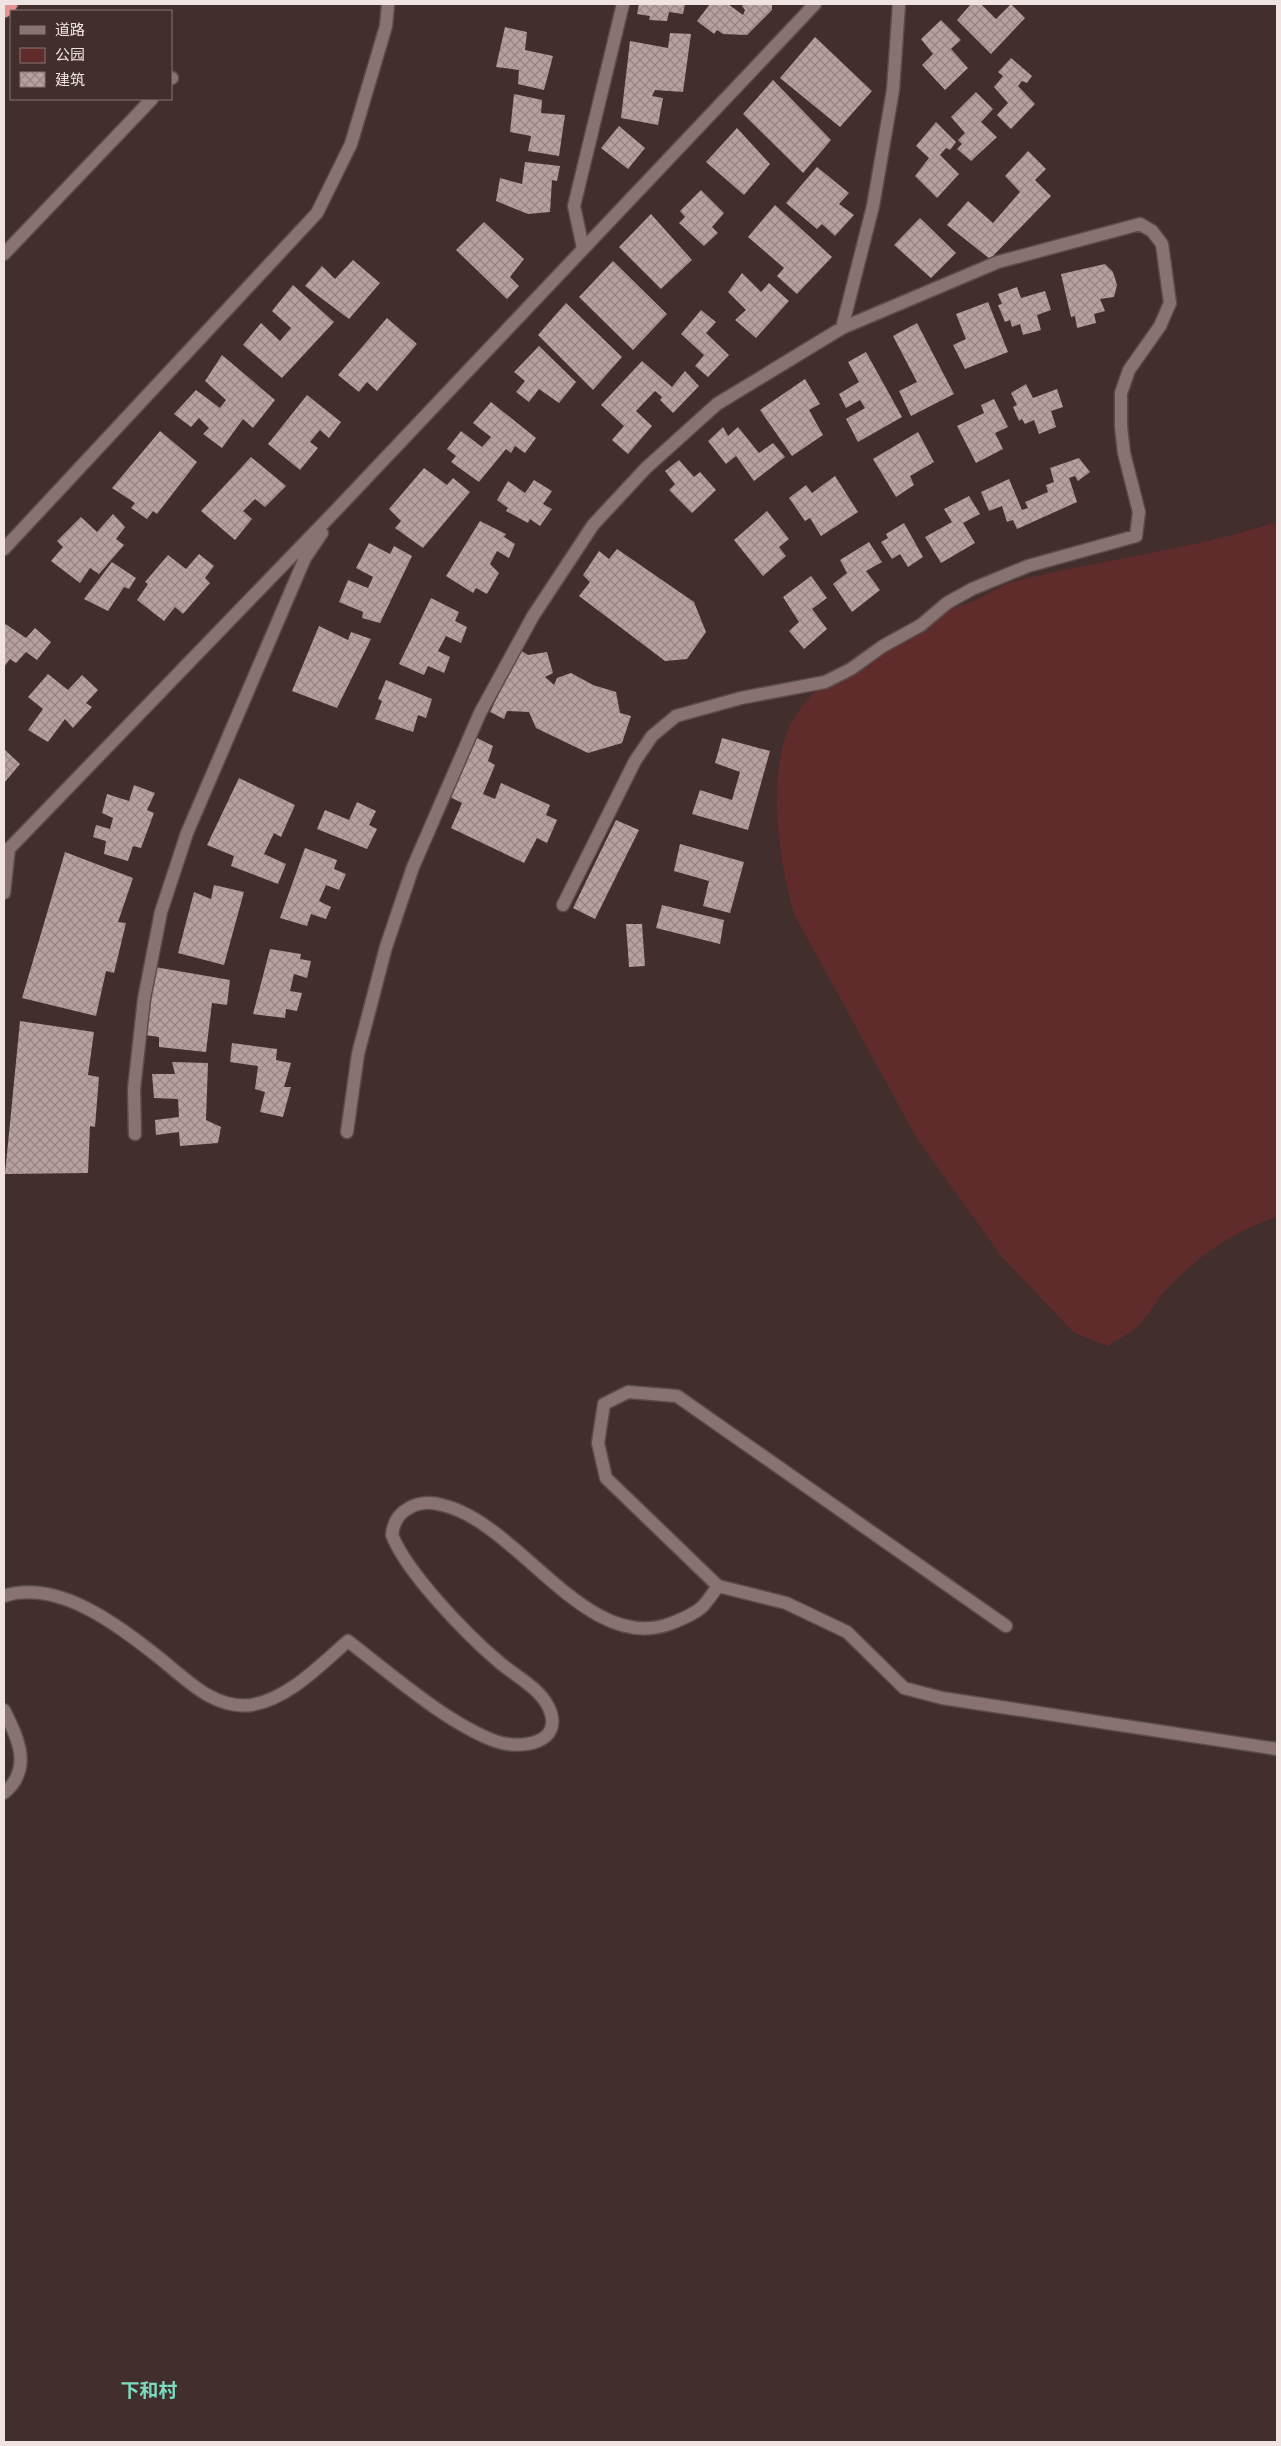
<svg xmlns="http://www.w3.org/2000/svg" width="1281" height="2446" viewBox="0 0 1281 2446" font-family="Ubuntu,'Noto Sans SC',sans-serif">
<style>
.green{fill:#602b2b}
.building{fill:url(#building-cross-hatch)}
.lines{fill:none;stroke-linecap:round;stroke-linejoin:round}
.street-casing{stroke:#5b4c4b;stroke-width:15}
.highway-casing{stroke:#5b4c4b;stroke-width:18}
.street{stroke:#897372;stroke-width:12}
.highway{stroke:#e69390;stroke-width:15}
.labels{text-anchor:middle;stroke-width:5;stroke-linejoin:round;paint-order:stroke}
.quarter-label{font-size:19px;font-weight:bold;fill:#7cdbbf;stroke:#412e2d}
</style>
<defs>
<pattern id="building-cross-hatch" width="8" height="8" patternUnits="userSpaceOnUse" patternTransform="scale(1.25)"><rect width="8" height="8" fill="#b7a09e"/><path d="M0 0l8 8M0 8l8-8" fill="none" stroke="#968483"/></pattern>
</defs>
<rect width="100%" height="100%" fill="#412e2d"/>
<path class="green" d="M1277 522V1217C1234 1230 1196 1258 1166 1290 1156 1301 1150 1314 1140 1324 1132 1333 1118 1339 1108 1346L1074 1333 1002 1257 917 1139 794 914C779 862 769 791 785 738 799 692 868 642 911 623 932 613 956 608 978 599 990 594 1000 585 1012 582 1100 560 1191 550 1277 522Z"/>
<path class="building" d="M639 4H685L683 14 669 12 667 21 649 20 650 16 637 14Z
M710 4H728L743 15 745 10 742 6 744 4H772V10L747 35 723 34 717 30 714 34 697 21Z
M971 4H981L996 19 1011 4 1025 18 991 54 957 20Z
M941 20 961 40 951 49 968 68 945 90 922 65 933 54 921 39Z
M505 27 527 32 525 50 553 56 544 90 518 84 519 70 496 67Z
M670 33 691 34 683 92 655 90 652 96 663 98 658 125 621 118 630 41 668 48Z
M815 37 872 91 840 127 780 78Z
M1011 58 1032 76 1027 83 1022 81 1018 86 1035 104 1011 129 997 115 1008 103 994 87 1003 76 998 72Z
M773 80 831 140 803 173 743 114Z
M976 92 993 109 981 122 997 137 971 161 957 149 962 144 958 140 965 133 951 117Z
M514 94 542 100 541 113 565 115 559 156 528 151 531 136 510 132Z
M936 122 956 142 950 150 946 148 940 155 959 174 937 198 915 176 929 158 916 146Z
M619 126 645 148 628 169 601 148Z
M737 128 770 164 744 195 706 162Z
M1028 151 1046 169 1035 180 1051 196 990 259 947 225 968 201 993 223 1020 192 1005 176Z
M525 162 560 166 557 181 552 180 550 212 528 214 496 201 500 178 522 184Z
M817 167 849 193 839 204 854 215 835 236 822 224 817 229 786 203Z
M701 190 724 213 712 227 718 233 704 246 679 223 685 217 680 211Z
M775 205 832 257 797 294 777 276 784 268 748 237Z
M651 214 692 260 661 289 619 247Z
M920 218 956 253 931 278 894 245Z
M484 222 524 259 510 277 519 286 507 299 456 250Z
M353 260 380 283 349 319 305 286 322 266 335 279Z
M613 261 667 314 633 350 579 297Z
M1105 264 1113 272 1117 285 1114 297 1100 299 1105 311 1094 314 1096 323 1077 328 1075 316 1071 317 1061 274Z
M742 273 761 292 769 283 789 301 756 338 735 320 746 310 728 292Z
M293 285 334 322 282 378 243 345 261 323 280 341 291 328 272 311Z
M1017 287 1021 298 1045 291 1051 310 1037 315 1041 330 1023 335 1020 324 1012 327 1010 320 1005 322 998 305 1002 304 998 294Z
M988 302 1008 352 965 369 953 345 966 339 956 314Z
M566 303 622 357 593 390 538 335Z
M701 310 716 322 706 333 729 355 708 377 695 366 704 355 681 334Z
M387 318 417 344 377 391 367 382 359 392 338 375Z
M917 323 954 394 911 416 899 391 917 382 893 336Z
M539 346 576 382 559 403 539 389 529 402 516 392 525 381 514 372Z
M866 352 902 417 858 442 846 419 865 408 860 400 846 408 839 394 859 382 848 362Z
M222 355 275 400 253 428 243 419 222 448 203 434 209 428 199 418 191 427 174 414 196 390 220 408 226 400 205 381Z
M642 361 672 387 685 371 699 386 673 413 660 400 662 397 655 391 636 411 652 426 628 454 612 440 624 426 601 405Z
M805 379 820 404 809 410 823 435 792 456 760 410Z
M1026 384 1033 398 1057 389 1063 407 1051 411 1056 427 1039 434 1034 420 1025 424 1022 419 1019 421 1013 407 1017 405 1011 393Z
M307 395 341 422 329 438 320 430 310 442 318 448 300 470 268 444Z
M994 399 1008 427 995 433 1003 449 976 463 957 426 984 413 981 405Z
M491 402 536 438 525 453 515 446 511 453 506 449 479 482 451 462 456 456 447 449 461 431 482 447 491 437 473 423Z
M723 427 728 436 738 427 759 453 773 443 785 457 754 481 736 456 726 464 708 441Z
M160 431 197 462 157 514 153 511 147 519 131 508 135 503 112 488Z
M918 432 934 462 910 476 914 485 896 497 873 459Z
M251 457 286 486 265 507 255 499 243 511 252 519 235 540 201 511Z
M1079 458 1090 472 1078 481 1075 476 1069 478 1077 502 1017 529 1013 520 1007 522 1002 506 989 511 981 492 1009 479 1022 510 1028 508 1025 502 1048 492 1046 485 1054 482 1050 468Z
M679 460 694 477 700 472 716 490 692 513 669 490 675 484 665 471Z
M424 468 447 485 453 478 470 492 423 548 395 528 401 521 389 509Z
M835 476 858 512 821 536 810 518 805 521 789 498 806 485 812 493Z
M534 480 552 491 543 504 552 509 540 526 530 519 528 523 506 511 508 508 497 500 508 481 525 493Z
M969 496 980 514 963 523 975 543 941 563 925 537 952 522 944 509Z
M767 511 789 539 779 547 786 556 763 576 734 540Z
M113 514 125 527 116 539 124 545 99 574 90 568 80 583 51 561 63 547 57 541 81 517 97 532Z
M480 521 506 534 504 537 515 544 509 558 497 551 490 564 499 573 487 594 476 588 473 593 446 576Z
M904 523 923 557 908 567 900 554 892 559 881 542 888 538 886 534Z
M869 542 882 562 866 571 880 590 852 612 833 584 847 573 840 560Z
M369 543 390 554 394 546 412 556 380 623 362 618 363 612 339 602 348 580 368 588 373 577 356 568Z
M617 549 694 602 706 632 687 659 665 661 579 596 590 582 583 575 599 551 609 559Z
M199 554 214 566 205 578 210 583 183 614 175 607 164 621 137 600 148 584 145 582 168 555 186 569Z
M112 562 136 578 129 589 124 587 108 611 84 599Z
M811 576 827 598 812 609 827 629 804 649 789 631 799 622 783 597Z
M431 598 459 612 455 621 467 627 461 643 446 636 438 651 450 657 444 673 428 666 424 675 399 664Z
M4 623 26 638 35 628 51 642 37 660 26 652 16 663 10 659 4 667Z
M319 626 348 640 351 632 371 639 337 708 292 691Z
M520 650 528 655 547 652 553 673 545 677 554 685 557 678 571 673 593 685 616 692 620 713 631 716 622 743 588 753 536 728 529 712 507 711 504 719 490 712Z
M48 674 68 690 82 675 98 690 86 703 92 707 73 728 65 719 48 742 28 730 43 709 28 697Z
M386 680 432 699 426 718 418 715 413 732 375 719 382 701 378 699Z
M477 738 493 746 488 761 495 765 483 794 495 799 501 783 550 805 546 815 557 820 547 843 537 838 524 863 451 828 462 803 450 797Z
M722 738 770 751 748 830 692 814 700 790 732 800 740 772 715 763Z
M4 749 20 764 4 783Z
M239 778 295 805 281 837 274 833 264 854 286 864 278 884 231 866 234 856 207 845Z
M134 785 155 793 147 810 154 813 141 848 133 846 128 861 104 854 106 841 93 837 96 825 110 829 113 818 102 813 107 794 129 801Z
M357 802 376 811 369 825 377 829 367 849 317 829 325 810 349 820Z
M616 820 639 830 595 919 573 908Z
M680 844 744 862 730 913 703 906 709 881 674 871Z
M305 848 337 860 334 869 346 874 339 890 326 885 319 901 331 907 326 919 311 914 307 926 280 918Z
M65 852 133 878 118 922 126 923 114 973 106 971 96 1016 22 998Z
M214 885 244 892 224 965 178 953 194 892 211 899Z
M662 905 724 920 720 944 656 928Z
M626 924H642L645 966 629 967Z
M270 949 301 954 300 959 311 961 307 978 294 974 290 991 302 993 297 1011 286 1009 285 1018 253 1014Z
M155 967 230 980 227 1005 212 1003 206 1052 159 1047V1037L145 1035Z
M20 1021 94 1032 88 1075 99 1077 95 1127 90 1126 88 1173 5 1174Z
M232 1043 277 1049 276 1060 291 1063 284 1087H291L283 1117 260 1112 265 1092 255 1089 258 1066 230 1062Z
M172 1062 208 1063 206 1120 221 1127 218 1143 180 1146 179 1132 156 1135 155 1120 179 1117 178 1099 154 1098 152 1074H175Z"/>
<g class="lines">
<g class="street-casing">
<path id="street" d="M171 78H172
M583 248 574 206 623 4
M4 254 152 99
M842 328 873 206 893 90 899 4
M4 549 317 213 351 144 386 26 388 4
M4 854 340 506 815 4
M4 893 9 848
M347 1132 358 1054 386 947 413 867 480 713 533 616 593 525 646 468 717 404 842 328 998 262 1140 224 1152 231 1162 244 1170 303 1160 326 1129 370 1121 393V427L1124 453 1139 512 1136 536 1028 566 972 589 947 603 921 625 883 646 851 669 825 682 741 698 676 716 652 736 635 761 563 905
M135 1134 134 1089 144 999 161 912 187 833 305 558 322 533
M4 1596C58 1579 116 1624 157 1656 184 1677 213 1710 251 1705 289 1699 321 1664 348 1641 391 1674 445 1722 495 1741 519 1750 565 1744 549 1708 539 1687 515 1676 499 1662 467 1635 407 1573 392 1535 393 1523 398 1514 409 1508 419 1502 432 1502 442 1505 519 1522 587 1657 672 1623 682 1619 693 1615 702 1607 708 1601 713 1593 718 1586
M1006 1626 677 1396 628 1392 604 1404 598 1443 606 1478 718 1586 786 1603 847 1632 904 1688 942 1698 1277 1749
M4 1710C18 1738 33 1769 4 1793"/>
</g>
<g class="highway-casing">
<path id="highway" d="M4 10 10 4"/>
</g>
<use href="#street" class="street"/>
<use href="#highway" class="highway"/>
</g>
<g class="labels">
<g class="quarter-label">
<text x="149" y="2397">下和村</text>
</g>
</g>
<rect width="1281" height="2446" fill="none" stroke="#f0e4e3" stroke-width="10"/>
<rect x="10" y="10" width="162" height="90" fill="#412e2d" stroke="#877776"/>
<rect x="20" y="26" width="25" height="8" fill="#897372" stroke="#877776"/>
<text x="55" y="35" font-size="15" fill="#f0e4e3">道路</text>
<rect x="20" y="48" width="25" height="15" fill="#602b2b" stroke="#877776"/>
<text x="55" y="60" font-size="15" fill="#f0e4e3">公园</text>
<rect x="20" y="72" width="25" height="15" fill="url(#building-cross-hatch)" stroke="#877776"/>
<text x="55" y="85" font-size="15" fill="#f0e4e3">建筑</text>
</svg>
